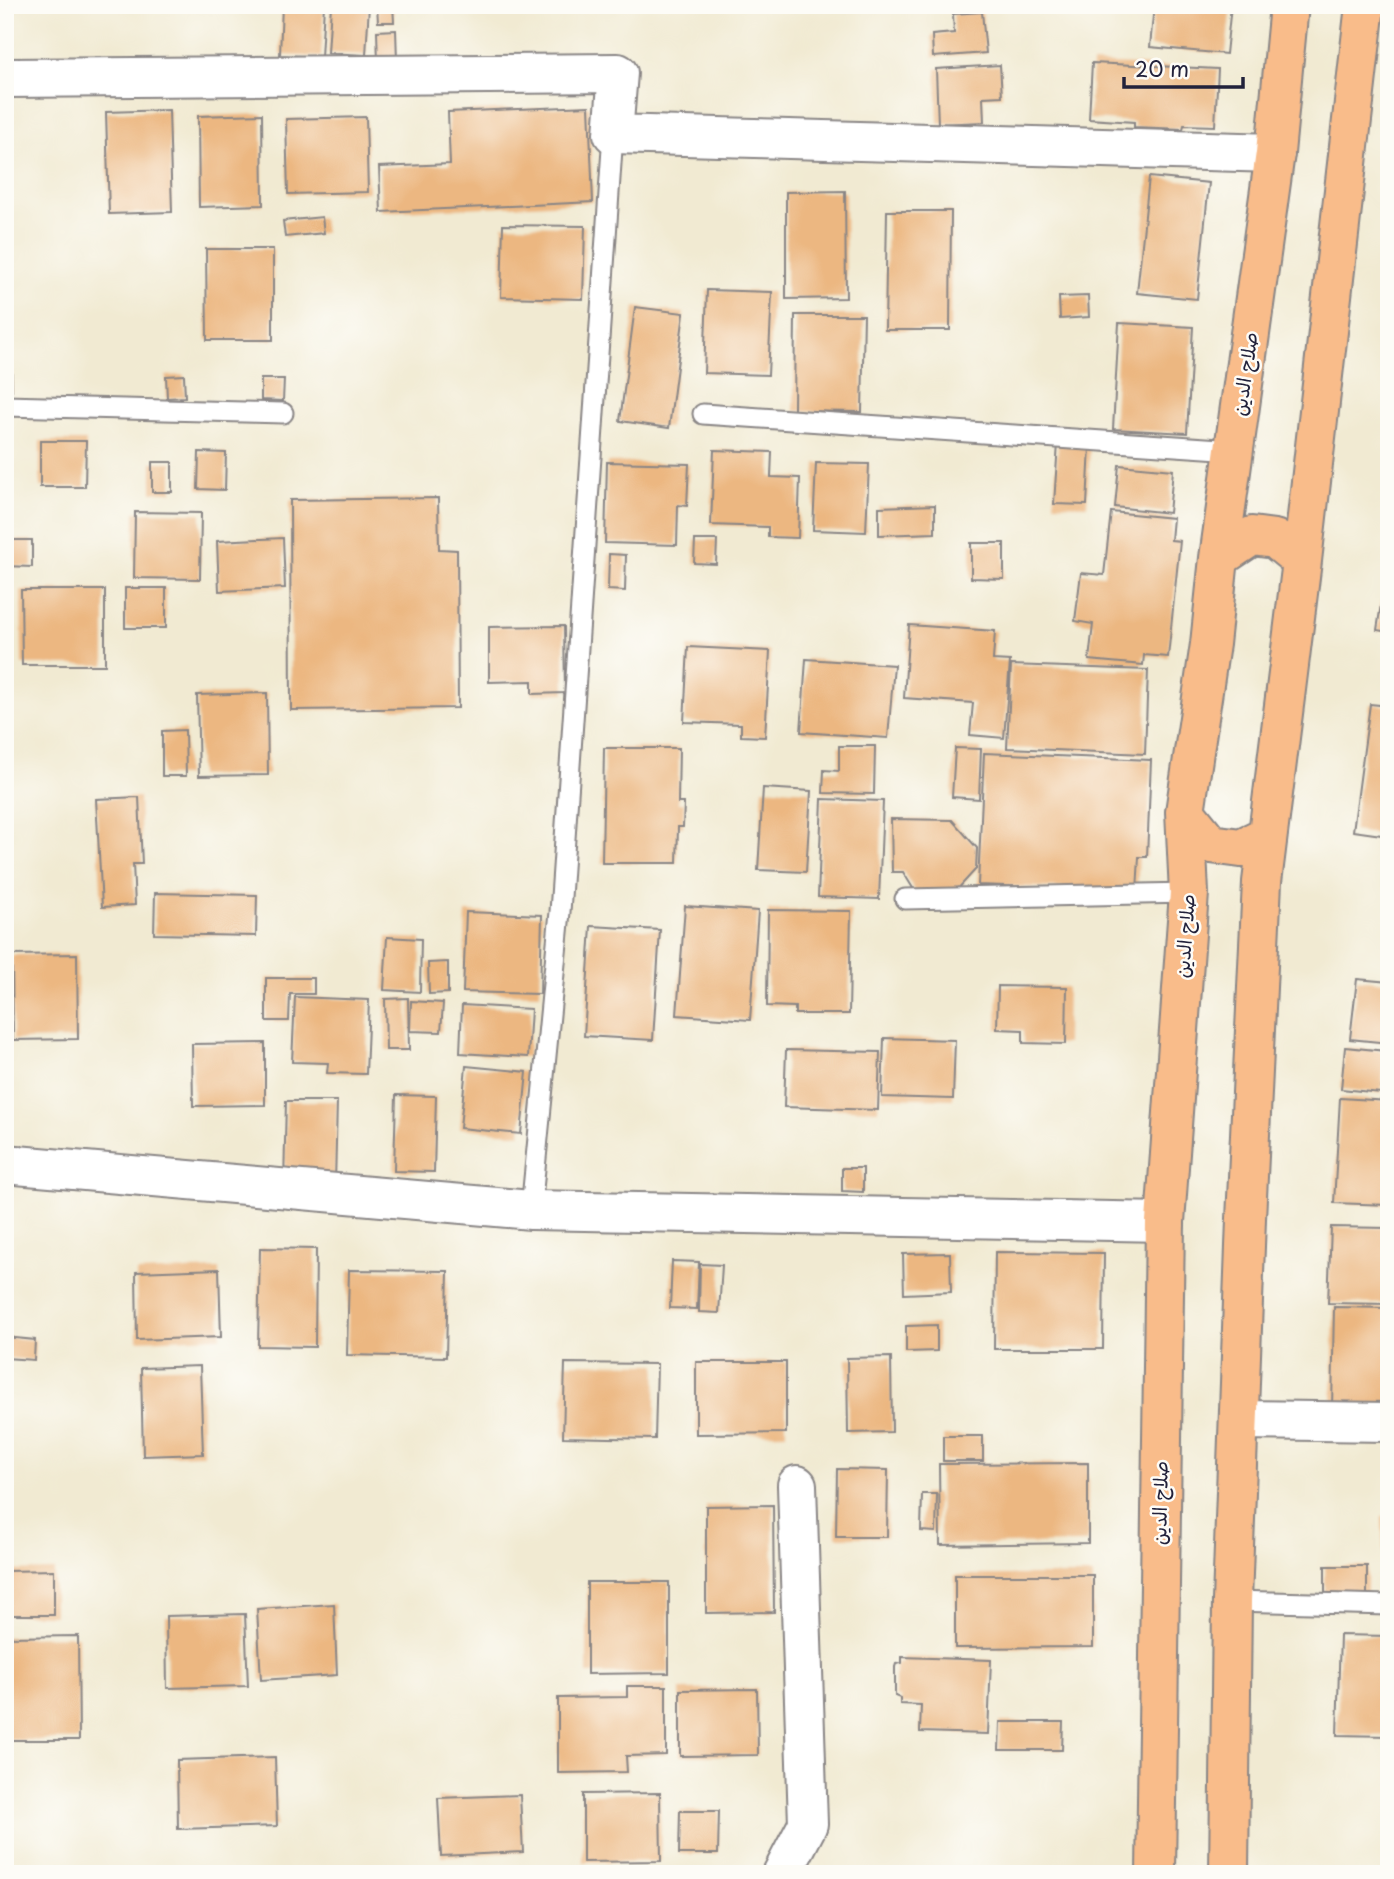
<svg xmlns="http://www.w3.org/2000/svg" width="1394" height="1879" viewBox="0 0 1394 1879" font-family="'Playpen Sans','Playpen Sans Arabic',sans-serif">
<style>
.building{fill:#ecb781}
.lines{fill:none;stroke-linecap:round;stroke-linejoin:round}
.lane-casing{stroke:#8a8686;stroke-width:23}
.street-casing{stroke:#8a8686;stroke-width:42}
.highway-casing{stroke:#8a8686;stroke-width:42}
.lane{stroke:#fff;stroke-width:19}
.street{stroke:#fff;stroke-width:38}
.highway{stroke:#f9bc8a;stroke-width:38}
.labels{text-anchor:middle;stroke-width:5;stroke-linejoin:round;paint-order:stroke}
.street-label{font-size:19px;fill:#22223b;stroke:#fdfcf7}
</style>
<rect width="100%" height="100%" fill="#fdfcf7"/>
<filter id="ink" filterUnits="userSpaceOnUse"><feTurbulence type="fractalNoise" baseFrequency=".0143" numOctaves="2"/><feDisplacementMap in="SourceGraphic" scale="14" xChannelSelector="R" yChannelSelector="G"/><feConvolveMatrix kernelMatrix="1 2 1 2 8 2 1 2 1" color-interpolation-filters="sRGB"/></filter>
<filter id="wash" filterUnits="userSpaceOnUse"><feTurbulence type="fractalNoise" baseFrequency=".00686" numOctaves="4" result="noise"/><feDisplacementMap in="SourceGraphic" scale="28" xChannelSelector="R" yChannelSelector="G"/><feGaussianBlur stdDeviation="1.57" result="paint"/><feColorMatrix in="noise" values="0 0 0 0 0 0 0 0 0 0 0 0 0 0 0 0 0 1.4 0 .05"/><feComposite in="paint" operator="in"/></filter>
<g filter="url(#wash)">
<rect width="100%" height="100%" fill="#f1ead2"/>
<g id="blocks">
<path class="building" d="M282 5H324L321 57 280 55Z
M331 5H369L366 55 328 53Z
M377 5H393L394 22H378Z
M1154 5H1231L1226 54 1150 47Z
M982 12 986 53 933 57 932 35 954 33 953 14Z
M396 30 397 61 378 62 377 31Z
M1092 63 1218 69 1215 126 1184 125 1183 129 1134 127V122L1089 119Z
M1000 65 1002 96 983 97 984 122 938 124 936 69Z
M589 106 593 202 381 212 379 167 450 164 448 112Z
M169 110 172 212 109 214 106 112Z
M262 114 263 205 199 207 198 116Z
M366 117 368 192 288 194 286 119Z
M1149 177 1209 183 1197 299 1137 293Z
M845 191 846 298 786 299V192Z
M887 211H951L950 330H885Z
M322 217 324 233 285 237 283 221Z
M503 225 585 226 583 299 501 297Z
M206 249H273V340H207Z
M707 290 772 292 768 375 704 373Z
M1088 296 1089 317 1060 319 1059 297Z
M635 307 684 313 669 428 620 421Z
M795 315H864L862 412 794 411Z
M1119 323 1193 327 1187 433 1113 429Z
M5 347H11L12 391H5Z
M184 375 185 397 167 398 166 376Z
M261 379H284L283 401 261 400Z
M40 441H86L85 487H40Z
M1058 443 1090 446 1087 505 1054 504Z
M714 450 772 452 771 477 800 478 798 538 768 537V527L711 525Z
M199 452 226 453 225 490 198 489Z
M152 462H172V492H152Z
M607 462 689 464 687 506 678 505 677 545 605 543Z
M816 463 869 464 866 532 813 530Z
M1119 465 1173 470 1169 513 1115 507Z
M438 498 439 549 457 550 458 708 291 710 290 500Z
M935 505V533L879 535V507Z
M135 512 201 513 200 579 134 578Z
M1111 512 1173 518 1171 540 1180 541 1168 657 1144 655 1143 665 1089 660 1093 624 1075 621 1081 573 1104 575Z
M283 538 285 588 219 591 217 541Z
M5 540H32V567L5 566Z
M695 540H717L716 564 694 563Z
M971 543H1004V579L971 578Z
M609 554 626 555 625 591 608 590Z
M1387 566 1389 567V632L1377 630Z
M125 588H166V628H125Z
M21 590H105V665H22Z
M909 625 995 631 993 660 1010 661 1004 738 970 735 973 703 904 698Z
M564 626 565 693 532 694V681L489 682V627Z
M688 647 770 651 765 737 741 736V724L684 722Z
M806 659 894 665 888 738 801 732Z
M1011 665 1148 670 1145 754 1007 748Z
M267 693 268 775 199 776 197 695Z
M1370 704 1389 706V836L1353 831Z
M185 730 186 776H162V731Z
M839 746H875L874 794 823 793 824 770 839 771Z
M604 748H679L678 803H684L683 827H678L677 863H602Z
M955 748 981 749 979 799 952 797Z
M984 753 1151 760 1147 857H1139L1137 891 978 885Z
M763 788 811 791 806 872 758 870Z
M139 797 142 864H133L135 905 102 907 96 799Z
M822 799 883 801 879 899 818 897Z
M891 819 952 820 977 848 976 869 954 893H916L903 872H892Z
M155 893 257 895 256 936 154 934Z
M685 906 758 911 750 1020 677 1015Z
M768 910 851 911 849 1014H795V1007L767 1006Z
M466 912 542 915 540 994 463 992Z
M591 926 660 930 653 1040 584 1036Z
M387 937 421 939 420 992 384 990Z
M77 954 78 1039 13 1040 12 955Z
M448 962V993L429 994 428 963Z
M266 978H314V994H290L289 1021H266Z
M1357 979 1389 982V1043L1350 1039Z
M998 986 1067 987 1066 1044 1023 1043V1030L997 1029Z
M295 997 369 1000 366 1074 327 1073 328 1063 292 1062Z
M408 998 409 1050H386L385 999Z
M411 1001 443 1003 441 1032 410 1031Z
M462 1005 531 1009 528 1057 460 1053Z
M884 1038 955 1040 953 1099 882 1097Z
M265 1043V1105L193 1106 192 1044Z
M1345 1047 1386 1051 1381 1093 1341 1089Z
M786 1050 880 1052 878 1110 784 1107Z
M466 1066 527 1072 521 1134 460 1128Z
M396 1095 436 1096 434 1172 394 1171Z
M1340 1098 1389 1101V1205L1334 1203Z
M286 1101H337L335 1184 284 1183Z
M842 1168H863V1192L842 1191Z
M1331 1227 1389 1228V1304L1328 1303Z
M260 1248 316 1249 315 1347 258 1346Z
M995 1252 1104 1253 1103 1349H994Z
M950 1253 951 1292 904 1294 903 1254Z
M672 1261 699 1262 697 1309 670 1308Z
M700 1264 722 1265 719 1313 699 1312Z
M219 1269 221 1337 137 1340 136 1272Z
M349 1270 448 1271 446 1357 347 1355Z
M1334 1307 1389 1308V1410L1332 1409Z
M937 1325V1351L906 1352V1326Z
M5 1337 35 1340 34 1360 5 1358Z
M891 1357 892 1432 848 1433 847 1358Z
M696 1362H786V1433L696 1434Z
M565 1363 657 1364 655 1439 563 1437Z
M200 1366 203 1454 143 1456 141 1368Z
M943 1436H983V1461H943Z
M1088 1463V1543L940 1545 939 1464Z
M837 1469 888 1470 887 1537H836Z
M922 1494H937L936 1532 921 1531Z
M773 1505 774 1612 706 1613V1506Z
M1382 1517H1389V1601H1385Z
M1325 1566H1367V1595H1325Z
M54 1570V1615H7L6 1571Z
M955 1575H1093V1647L955 1648Z
M587 1582H669V1673L587 1674Z
M334 1604 337 1675 261 1680 257 1609Z
M245 1614 248 1686 167 1688 166 1616Z
M1340 1635 1389 1636V1736L1337 1735Z
M78 1636 79 1740H5V1637Z
M902 1657 991 1660 988 1734 920 1732 921 1705 900 1704V1698L895 1696V1667L896 1664 902 1663Z
M627 1686H666V1755L626 1756 627 1772 558 1773V1698L627 1697Z
M757 1689 758 1755 680 1756V1690Z
M1000 1722H1063L1062 1750H999Z
M275 1757 277 1826 178 1829 177 1760Z
M660 1793 661 1861 583 1862V1794Z
M520 1795 523 1852 441 1856 438 1798Z
M680 1811H719L718 1854H679Z"/>
</g>
</g>
<g filter="url(#ink)">
<use href="#blocks" fill-opacity="0" stroke="#8a8686" stroke-width="2"/>
<g class="lines">
<g class="lane-casing">
<path id="lane" d="M5 406 283 413
M703 414 1235 450
M905 899 1189 893
M531 1210 560 912 613 134
M1232 1601 1389 1605"/>
</g>
<g class="street-casing">
<path id="street" d="M5 78 618 73 613 134 1275 153
M5 1164 531 1210 1165 1222
M1239 1420 1389 1422
M782 1874 808 1824 797 1485"/>
</g>
<g class="highway-casing">
<path id="highway" d="M1219 558 1252 536 1275 539 1302 561
M1185 812 1211 844 1241 848 1266 836
M1156 1874 1165 1222 1189 893 1185 812 1210 644 1219 558 1275 153 1289 5
M1229 1874 1232 1601 1246 1219 1262 882 1302 561 1365 5"/>
</g>
<use href="#lane" class="lane"/>
<use href="#street" class="street"/>
<use href="#highway" class="highway"/>
</g>
</g>
<g class="labels">
<g class="street-label">
<text transform="translate(1245 374) rotate(-82)" y="7">صلاح الدين</text>
<text transform="translate(1185 936) rotate(-86)" y="7">صلاح الدين</text>
<text transform="translate(1160 1503) rotate(-89)" y="7">صلاح الدين</text>
</g>
</g>
<rect width="1394" height="1879" fill="none" stroke="#fdfcf7" stroke-width="28"/>
<path d="M1124 77v10h119v-10" fill="none" stroke="#22223b" stroke-width="3.5"/>
<text x="1135" y="77" font-size="21" fill="#22223b" stroke="#fdfcf7" stroke-width="5" paint-order="stroke">20 m</text>
</svg>
